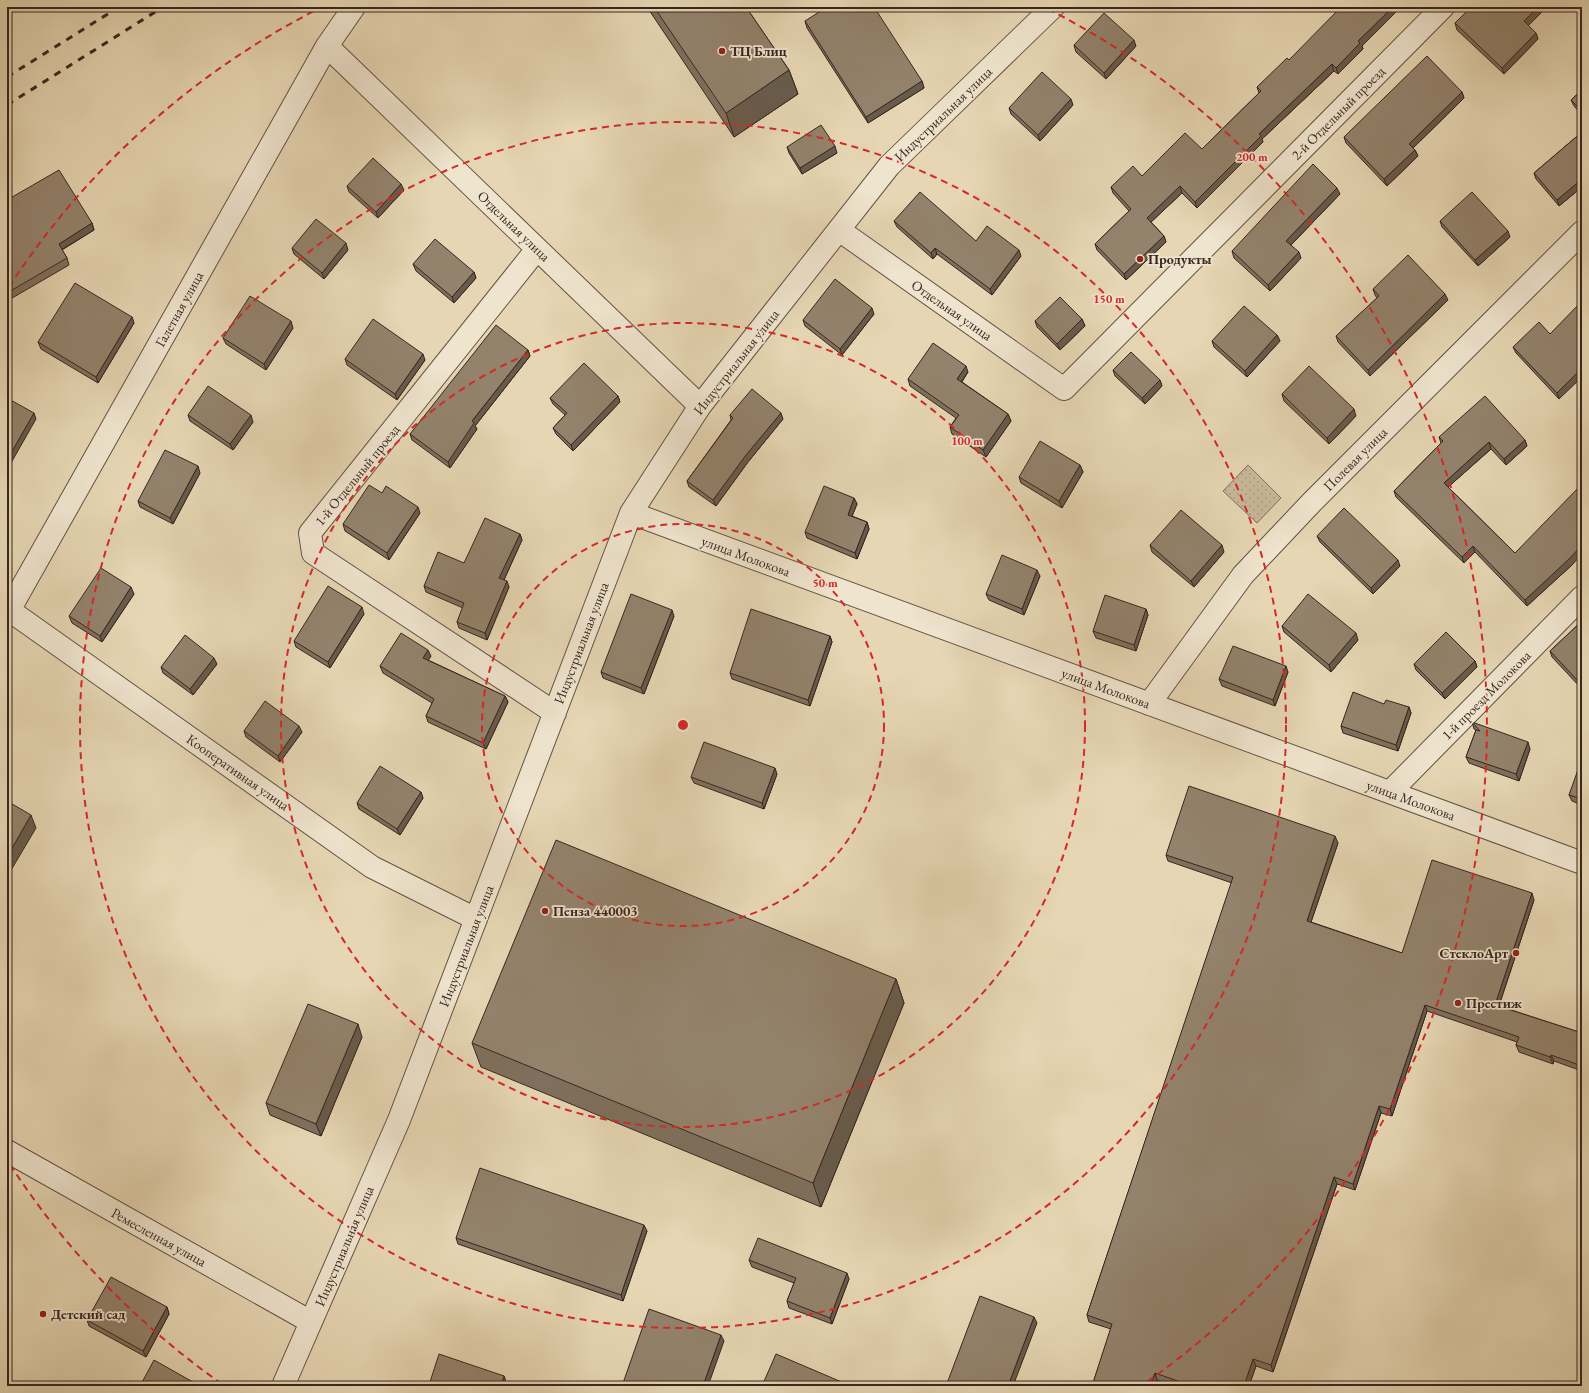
<svg xmlns="http://www.w3.org/2000/svg" width="1589" height="1393" viewBox="0 0 1589 1393" font-family="'EB Garamond',serif">
<style>
.park{fill:url(#park-dots);stroke:#816f5c}
.lines{fill:none;stroke-linecap:round;stroke-linejoin:round}
.minor-casing{stroke:#645244;stroke-width:24}
.minor{stroke:#efe4ce;stroke-width:22}
.rail{stroke:#39261f;stroke-width:3;stroke-dasharray:7 7;stroke-linecap:butt}
.wall{fill:#7e705d;stroke:#39261f}
.shaded-wall{fill:#675b4c;stroke:#39261f}
.building{fill:#93826c;stroke:#39261f}
.ring{fill:none;stroke:#d62828;stroke-width:2;stroke-dasharray:7 5}
.poi-dot{fill:#8f2418;stroke:#efe4ce;stroke-width:1.5}
.labels{text-anchor:middle;stroke-width:3.5;stroke-linejoin:round;paint-order:stroke}
.poi-label{font-size:14px;font-weight:bold;fill:#39261f;stroke:#efe4ce;text-anchor:start}
.street-label{font-size:14px;fill:#39261f;stroke:#efe4ce}
.centre{fill:#d62828;stroke:#efe4ce;stroke-width:2}
.ring-label{font-size:12px;text-anchor:middle;font-weight:bold;fill:#d62828;stroke:#efe4ce;stroke-width:3.5;stroke-linejoin:round;paint-order:stroke}
</style>
<defs>
<pattern id="park-dots" width="8" height="8" patternUnits="userSpaceOnUse"><rect width="8" height="8" fill="#c9b89a"/><path d="M2 2h.1M6 6h.1" fill="none" stroke="#ad9e84" stroke-width="1.8" stroke-linecap="round"/></pattern>
</defs>
<rect width="100%" height="100%" fill="#e6d6b3"/>
<filter id="stains"><feTurbulence type="fractalNoise" baseFrequency=".005" numOctaves="4"/><feColorMatrix values="0 0 0 0 .2 0 0 0 0 .09 0 0 0 0 .02 0 0 0 .5 -.17"/></filter>
<radialGradient id="worn" r=".72"><stop offset=".6" stop-color="#630" stop-opacity="0"/><stop offset="1" stop-color="#630" stop-opacity=".3"/></radialGradient>
<path class="park" d="M1248 465 1281 498 1257 523 1223 491Z"/>
<g class="lines">
<g class="minor-casing">
<path id="minor" d="M327 46 700 406
M839 230 1064 389 1443 7
M537 249 310 533 313 553 555 713
M631 513 1582 863
M9 610 372 867 476 919
M7 614 327 46 354 7
M1149 704 1243 575 1312 502 1582 232
M1390 792 1582 597
M7 1151 311 1322
M283 1386 399 1120 631 513 700 406 889 166 1053 7"/>
</g>
<use href="#minor" class="minor"/>
<path class="rail" d="M7 77 119 7
M7 105 163 7"/>
</g>
<path class="wall" d="M647 7H746L789 70 798 94 734 137Z
M1471 7H1547L1528 26 1536 33 1538 39 1504 74 1457 30 1455 23Z
M805 21 922 81 924 88 868 123 807 28Z
M1074 45 1136 46 1106 79 1076 52Z
M1362 46 1363 49 1338 74 1334 71 1262 139 1263 142 1197 208 1182 193 1151 222 1164 236 1166 242 1126 280 1097 250 1095 244 1129 211 1113 193 1111 187 1142 176 1202 149 1259 93 1257 87 1289 60Z
M1582 90V115L1574 106 1571 100Z
M1462 92 1464 98 1413 148 1415 150 1418 156 1387 186 1346 143 1344 137Z
M1073 105 1040 141 1011 114 1009 108Z
M1582 132V187L1559 206 1536 179 1534 173Z
M787 147 837 153 802 174 789 153Z
M347 186 404 190 378 218 349 192Z
M1340 194 1291 245 1301 258 1270 291 1234 258 1232 251Z
M7 200 92 223 94 230 62 250 67 258 69 265 7 301Z
M894 221 1021 256 992 295 937 254 933 259 897 227Z
M1440 221 1510 237 1478 266 1442 227Z
M292 248 348 250 324 279 294 254Z
M413 264 474 272 476 278 454 303 416 271Z
M1373 289 1448 300 1370 376 1338 342 1336 336 1377 298 1375 295Z
M874 314 842 355 805 326 803 320Z
M132 317 134 323 98 383 41 349 38 342Z
M1082 319 1085 326 1060 350 1037 327 1035 321Z
M293 328 266 370 226 344 223 338Z
M1550 334 1559 399 1516 353 1513 347Z
M1277 335 1280 341 1247 377 1214 347 1212 341Z
M528 350 530 356 475 426 477 429 450 468 412 440 410 434Z
M345 359 425 360 397 400 347 365Z
M1113 370 1160 380 1162 386 1145 404 1115 376Z
M968 372 962 382 1008 414 1011 421 986 457 952 434 950 427 956 418 910 386 908 379Z
M1282 394 1356 416 1329 444 1284 401Z
M618 396 620 402 573 451 556 434 553 428 565 415 553 404 550 398Z
M188 415 253 422 233 450 190 421Z
M730 415 783 419 748 462 716 506 689 487 687 481 731 420Z
M1439 437 1525 440 1527 446 1506 465 1491 449 1448 487 1515 553 1572 565 1527 606 1475 552 1464 563 1396 497 1394 491 1441 443Z
M1080 465 1083 472 1062 508 1021 483 1019 477Z
M200 473 173 524 140 507 138 501Z
M382 493 420 513 389 560 345 531 343 524Z
M854 498 857 504 852 516 867 522 869 529 857 559 807 538 805 532Z
M520 534 522 540 504 580 509 587 487 640 459 628 457 622 463 608 426 592 424 586 464 563Z
M1317 536 1400 566 1373 594 1320 542Z
M1150 545 1224 552 1194 587 1152 552Z
M1040 576 1024 615 989 600 986 594Z
M134 594 102 642 72 623 69 616Z
M1146 609 1148 615 1136 651 1096 638 1093 631Z
M364 614 330 668 296 647 294 641Z
M674 616 644 694 603 678 601 672Z
M1582 621V688H1581L1552 657 1550 651Z
M1282 626 1358 640 1331 672 1284 632Z
M830 636 832 642 810 706 732 679 730 673Z
M431 656 428 660 505 696 508 702 486 749 428 722 426 716 432 703 383 673 380 666Z
M1475 661 1477 667 1445 699 1416 670 1414 664Z
M217 664 193 695 163 673 161 667Z
M1288 672 1275 706 1222 686 1219 679Z
M1384 704 1409 707 1411 713 1398 751 1343 733 1341 726Z
M1472 722 1530 749 1519 781 1469 763 1466 757 1476 730 1474 729Z
M244 731 302 732 280 762 246 737Z
M1582 765V805L1572 801 1569 795Z
M777 774 764 809 694 783 691 777Z
M421 792 423 798 400 835 359 809 357 803Z
M1338 843 1311 922 1402 953 1534 900 1499 1006 1582 1033V1071L1554 1061 1553 1064 1519 1052 1516 1045 1517 1042 1427 1011 1392 1116 1381 1113 1355 1190 1337 1184 1273 1372 1256 1366 1249 1386H1174L1157 1380 1155 1386H1092L1111 1329 1089 1322 1087 1315 1232 883 1168 861 1166 855Z
M896 979 904 1003 821 1207 481 1067 472 1043Z
M362 1037 321 1136 270 1115 266 1103Z
M647 1231 623 1301 458 1244 456 1238Z
M749 1260 849 1279 832 1324 789 1308 787 1301 794 1283 752 1267Z
M167 1307 169 1314 146 1357 89 1326 87 1320Z
M504 1376 506 1382 505 1386H431L430 1382Z"/>
<path class="shaded-wall" d="M1174 7H1178L1175 10Z
M1393 7H1401L1362 46 1363 49 1338 74 1336 68 1358 41Z
M1538 7H1547L1526 28 1524 21Z
M1536 33 1538 39 1504 74 1502 68Z
M1134 40 1136 46 1106 79 1104 73Z
M1332 64 1334 71 1262 139 1263 142 1197 208 1195 202 1259 134Z
M789 70 798 94 734 137 726 113Z
M922 81 924 88 868 123 866 117Z
M1462 92 1464 98 1411 150 1409 144Z
M1071 99 1073 105 1040 141 1038 135Z
M835 146 837 153 802 174 800 168Z
M1415 150 1418 156 1387 186 1384 179Z
M1582 179V187L1559 206 1557 200Z
M401 184 404 190 378 218 376 212Z
M1180 186 1182 193 1149 224 1147 218Z
M1337 188 1340 194 1289 247 1286 241Z
M92 223 94 230 61 250 59 244Z
M1508 231 1510 237 1478 266 1475 260Z
M1164 236 1166 242 1126 280 1124 274Z
M346 243 348 250 324 279 322 273Z
M935 248 937 254 933 259 931 253Z
M1019 250 1021 256 992 295 990 289Z
M1299 252 1301 258 1270 291 1268 285Z
M474 272 476 278 454 303 452 297Z
M1445 294 1448 300 1370 376 1368 370Z
M872 308 874 314 842 355 840 349Z
M132 317 134 323 98 383 96 377Z
M1082 319 1085 326 1060 350 1057 344Z
M291 321 293 328 266 370 264 364Z
M1277 335 1280 341 1247 377 1245 371Z
M528 350 530 356 475 426 477 429 450 468 448 462 472 421Z
M423 354 425 360 397 400 395 394Z
M1582 359V367L1578 363Z
M966 366 968 372 959 385 957 379Z
M1582 368V377L1559 399 1557 393Z
M1160 380 1162 386 1145 404 1142 398Z
M618 396 620 402 573 451 571 445Z
M1354 409 1356 416 1329 444 1327 438Z
M34 413 36 419 7 470V460Z
M781 413 783 419 748 462 716 506 713 500 746 455Z
M1008 414 1011 421 986 457 983 450Z
M251 415 253 422 233 450 230 444Z
M1525 440 1527 446 1506 465 1504 459Z
M1489 442 1491 449 1446 489 1444 483Z
M1080 465 1083 472 1062 508 1059 501Z
M198 466 200 473 173 524 170 518Z
M854 498 857 504 850 521 848 515Z
M418 507 420 513 389 560 387 553Z
M867 522 869 529 857 559 855 553Z
M520 534 522 540 502 584 499 578Z
M1222 545 1224 552 1194 587 1191 581Z
M1582 545V554L1572 565 1527 606 1525 600Z
M1473 546 1475 552 1464 563 1462 557Z
M1398 560 1400 566 1373 594 1371 588Z
M1037 570 1040 576 1024 615 1022 609Z
M507 581 509 587 487 640 485 633Z
M131 587 134 594 102 642 100 636Z
M362 607 364 614 330 668 328 662Z
M1146 609 1148 615 1136 651 1134 645Z
M672 610 674 616 644 694 641 688Z
M1356 633 1358 640 1331 672 1329 665Z
M830 636 832 642 810 706 808 700Z
M428 650 431 656 426 664 423 658Z
M214 658 217 664 193 695 190 689Z
M1475 661 1477 667 1445 699 1442 693Z
M1286 666 1288 672 1275 706 1273 700Z
M1582 679V688H1581L1579 682Z
M505 696 508 702 486 749 483 743Z
M1409 707 1411 713 1398 751 1396 745Z
M299 726 302 732 280 762 278 756Z
M1528 742 1530 749 1519 781 1516 774Z
M775 768 777 774 764 809 762 803Z
M421 792 423 798 400 835 397 829Z
M31 815 36 828 7 877V857Z
M1335 836 1338 843 1309 928 1307 921Z
M1532 893 1534 900 1497 1011 1495 1005Z
M896 979 904 1003 821 1207 813 1183Z
M1425 1005 1427 1011 1392 1116 1390 1109Z
M358 1024 362 1037 321 1136 316 1124Z
M1551 1055 1554 1061 1553 1064 1550 1057Z
M1379 1106 1381 1113 1355 1190 1353 1184Z
M1334 1177 1337 1184 1273 1372 1271 1365Z
M644 1225 647 1231 623 1301 621 1295Z
M847 1273 849 1279 832 1324 830 1318Z
M167 1307 169 1314 146 1357 143 1351Z
M1034 1317 1037 1323 1013 1386H1008Z
M721 1335 724 1341 708 1386H703Z
M1253 1359 1256 1366 1249 1386H1244Z
M1155 1373 1157 1380 1155 1386H1150Z
M504 1376 506 1382 505 1386H501Z"/>
<path class="building" d="M654 7H746L789 70 726 113Z
M827 7H874L922 81 866 117 805 21Z
M1341 7H1393L1358 41 1360 43 1336 68 1332 64 1259 134 1261 136 1195 202 1180 186 1147 218 1164 236 1124 274 1095 244 1131 209 1111 187 1133 166 1142 176 1185 133 1202 149 1261 91 1257 87 1287 58 1289 60Z
M1471 7H1538L1524 21 1536 33 1502 68 1455 23Z
M1104 13 1134 40 1104 73 1074 45Z
M1427 56 1462 92 1409 144 1415 150 1384 179 1344 137Z
M1042 72 1071 99 1038 135 1009 108Z
M1582 90V111L1571 100Z
M821 125 835 146 800 168 787 147Z
M1582 132V179L1557 200 1534 173Z
M373 158 401 184 376 212 347 186Z
M1313 164 1337 188 1286 241 1299 252 1268 285 1232 251Z
M59 170 92 223 59 244 67 258 7 293V200Z
M920 192 976 241 987 226 1019 250 990 289 935 248 931 253 894 221Z
M1472 192 1508 231 1475 260 1440 221Z
M316 219 346 243 322 273 292 248Z
M435 239 474 272 452 297 413 264Z
M1408 255 1445 294 1368 370 1336 336 1379 296 1373 289Z
M835 279 872 308 840 349 803 320Z
M75 283 132 317 96 377 38 342Z
M250 296 291 321 264 364 223 338Z
M1060 297 1082 319 1057 344 1035 321Z
M1582 301V359L1578 363 1582 367V368L1557 393 1513 347 1539 322 1550 334Z
M1244 306 1277 335 1245 371 1212 341Z
M373 319 423 354 395 394 345 359Z
M496 325 528 350 472 421 474 423 448 462 410 434Z
M933 343 966 366 957 379 1008 414 983 450 950 427 959 415 908 379Z
M1131 352 1160 380 1142 398 1113 370Z
M584 363 618 396 571 445 553 428 567 413 550 398Z
M1309 366 1354 409 1327 438 1282 394Z
M208 386 251 415 230 444 188 415Z
M752 389 781 413 746 455 713 500 687 481 733 418 730 415Z
M1485 396 1525 440 1504 459 1489 442 1444 483 1515 553 1582 484V545L1570 558 1525 600 1473 546 1462 557 1394 491 1443 441 1439 437Z
M7 398 34 413 7 460Z
M1040 441 1080 465 1059 501 1019 477Z
M165 450 198 466 170 518 138 501Z
M369 485 382 493 386 486 418 507 387 553 343 524Z
M824 486 854 498 848 515 867 522 855 553 805 532Z
M1344 508 1398 560 1371 588 1317 536Z
M1181 510 1222 545 1191 581 1150 545Z
M485 518 520 534 499 578 507 581 485 633 457 622 464 603 424 586 438 552 464 563Z
M1002 555 1037 570 1022 609 986 594Z
M101 568 131 587 100 636 69 616Z
M328 586 362 607 328 662 294 641Z
M631 594 672 610 641 688 601 672Z
M1308 594 1356 633 1329 665 1282 626Z
M1105 595 1146 609 1134 645 1093 631Z
M751 609 830 636 808 700 730 673Z
M1582 621V679L1579 682 1550 651Z
M1446 632 1475 661 1442 693 1414 664Z
M401 633 428 650 423 658 505 696 483 743 426 716 434 699 380 666Z
M185 635 214 658 190 689 161 667Z
M1233 646 1286 666 1273 700 1219 679Z
M1353 692 1384 704 1386 700 1409 707 1396 745 1341 726Z
M265 701 299 726 278 756 244 731Z
M1472 722 1528 742 1516 774 1466 757 1476 730 1480 731Z
M704 742 775 768 762 803 691 777Z
M1580 764 1582 765V799L1569 795Z
M380 766 421 792 397 829 357 803Z
M1189 786 1335 836 1307 921 1402 953 1432 860 1532 893 1495 1005 1582 1033V1066L1551 1055 1550 1057 1516 1045 1519 1037 1425 1005 1390 1109 1379 1106 1353 1184 1334 1177 1271 1365 1253 1359 1244 1386H1192L1155 1373 1150 1386H1092L1112 1324 1087 1315 1233 877 1166 855Z
M7 801 31 815 7 857Z
M556 840 896 979 813 1183 472 1043Z
M308 1004 358 1024 316 1124 266 1103Z
M480 1168 644 1225 621 1295 456 1238Z
M758 1238 847 1273 830 1318 787 1301 796 1278 749 1260Z
M111 1277 167 1307 143 1351 87 1320Z
M980 1296 1034 1317 1008 1386H946Z
M649 1309 721 1335 703 1386H622Z
M439 1354 504 1376 501 1386H442L430 1382Z
M776 1354 851 1386H762Z
M154 1360 200 1386H140Z"/>
<g class="ring">
<circle cx="683" cy="725" r="201"/>
<circle cx="683" cy="725" r="402"/>
<circle cx="683" cy="725" r="603"/>
<path d="M222 1384A804 804 0 0 1 9 1163M9 287A804 804 0 0 1 318 9M1048 9A804 804 0 0 1 1144 1384"/>
</g>
<g class="poi-dot">
<circle cx="722" cy="51" r="4"/>
<circle cx="1140" cy="259" r="4"/>
<circle cx="545" cy="911" r="4"/>
<circle cx="1516" cy="953" r="4"/>
<circle cx="1458" cy="1003" r="4"/>
<circle cx="43" cy="1314" r="4"/>
</g>
<g class="labels">
<g class="poi-label">
<text x="730" y="56">ТЦ Блиц</text>
<text x="1148" y="264">Продукты</text>
<text x="553" y="916">Пенза 440003</text>
<text x="1508" y="958" text-anchor="end">СтеклоАрт</text>
<text x="1466" y="1008">Престиж</text>
<text x="51" y="1319">Детский сад</text>
</g>
<g class="street-label">
<text transform="translate(1338 113) rotate(-45)" y="5">2-й Отдельный проезд</text>
<text transform="translate(943 114) rotate(-44)" y="5">Индустриальная улица</text>
<text transform="translate(514 226) rotate(44)" y="5">Отдельная улица</text>
<text transform="translate(179 309) rotate(-61)" y="5">Галетная улица</text>
<text transform="translate(952 310) rotate(35)" y="5">Отдельная улица</text>
<text transform="translate(736 362) rotate(-52)" y="5">Индустриальная улица</text>
<text transform="translate(1355 459) rotate(-45)" y="5">Полевая улица</text>
<text transform="translate(357 475) rotate(-51)" y="5">1-й Отдельный проезд</text>
<text transform="translate(746 556) rotate(20)" y="5">улица Молокова</text>
<text transform="translate(581 643) rotate(-69)" y="5">Индустриальная улица</text>
<text transform="translate(1106 688) rotate(20)" y="5">улица Молокова</text>
<text transform="translate(1486 695) rotate(-45)" y="5">1-й проезд Молокова</text>
<text transform="translate(238 772) rotate(35)" y="5">Кооперативная улица</text>
<text transform="translate(1411 800) rotate(20)" y="5">улица Молокова</text>
<text transform="translate(466 946) rotate(-69)" y="5">Индустриальная улица</text>
<text transform="translate(159 1237) rotate(29)" y="5">Ремесленная улица</text>
<text transform="translate(344 1246) rotate(-67)" y="5">Индустриальная улица</text>
</g>
</g>
<circle cx="683" cy="725" r="6" class="centre"/>
<g class="ring-label">
<text x="1252" y="161">200 m</text>
<text x="1109" y="303">150 m</text>
<text x="967" y="445">100 m</text>
<text x="825" y="587">50 m</text>
</g>
<rect width="1589" height="1393" fill="none" stroke="#e6d6b3" stroke-width="24"/>
<rect x="8" y="8" width="1573" height="1377" fill="none" stroke="#39261f" stroke-width="2"/>
<rect x="12" y="12" width="1565" height="1369" fill="none" stroke="#39261f"/>
<rect width="100%" height="100%" filter="url(#stains)"/>
<rect width="100%" height="100%" fill="url(#worn)"/>
</svg>
